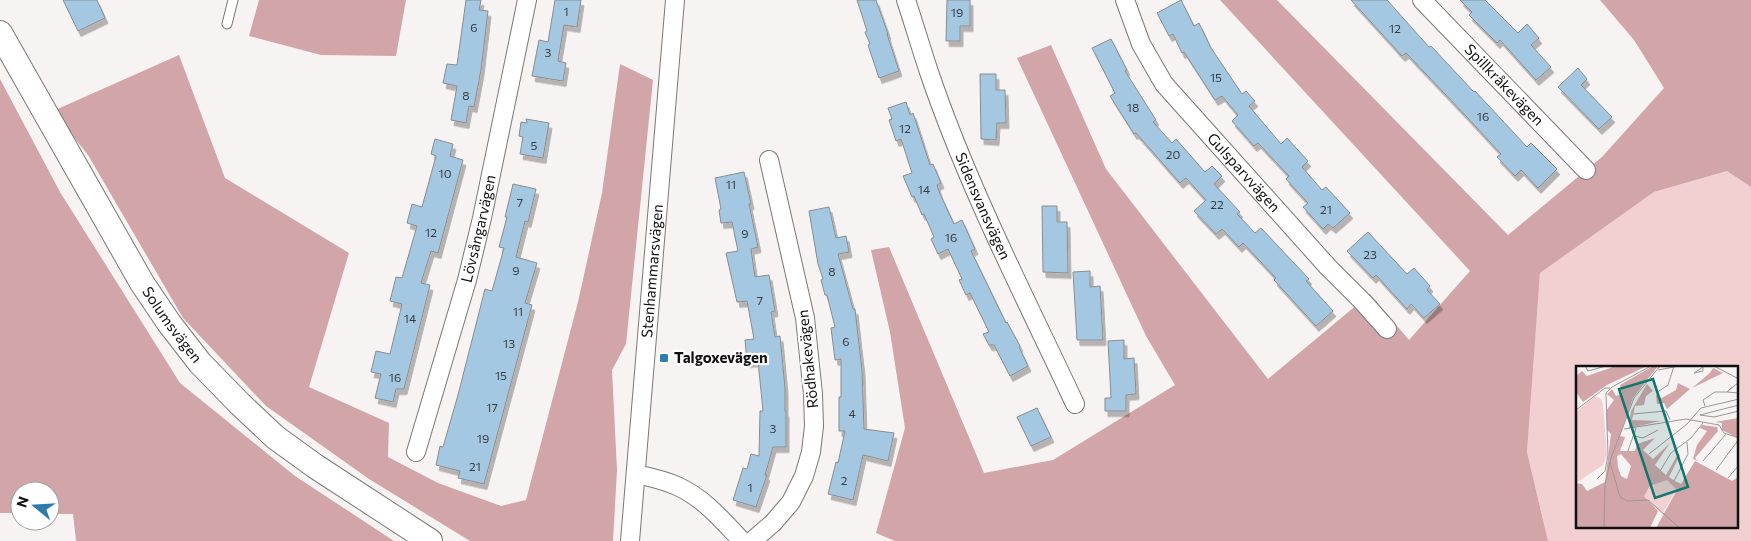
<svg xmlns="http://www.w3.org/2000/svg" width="1751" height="541" viewBox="0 0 1751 541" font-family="Commissioner,sans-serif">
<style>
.green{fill:#f2cfd1;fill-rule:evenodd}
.forest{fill:#d2a5a8}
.building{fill:#a5c8e2;stroke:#898c8e;filter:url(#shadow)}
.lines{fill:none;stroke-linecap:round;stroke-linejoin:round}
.service-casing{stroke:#7b7777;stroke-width:11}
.minor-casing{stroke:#7b7777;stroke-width:20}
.secondary-casing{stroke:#7b7777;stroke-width:26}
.service{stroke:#fff;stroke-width:9}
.minor{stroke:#fff;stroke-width:18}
.secondary{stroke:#fff;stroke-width:24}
.poi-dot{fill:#2e7cae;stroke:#fff;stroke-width:2}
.labels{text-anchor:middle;stroke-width:4.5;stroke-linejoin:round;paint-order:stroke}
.number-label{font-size:12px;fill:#373e44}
.street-label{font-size:15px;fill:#121010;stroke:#fff}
.poi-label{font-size:15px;font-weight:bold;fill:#121010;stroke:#fff;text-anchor:start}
.inset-road{fill:none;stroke:#9c9898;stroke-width:1}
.view{fill:#0f766e;fill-opacity:0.15;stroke:#0f766e;stroke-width:2.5}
.inset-edge{fill:none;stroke:#121010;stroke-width:2.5}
</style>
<defs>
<filter id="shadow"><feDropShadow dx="3" dy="5.5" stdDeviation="0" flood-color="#0004"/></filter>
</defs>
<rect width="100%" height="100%" fill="#f8f3f3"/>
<path class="green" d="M1727 171 1751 187V541H1548L1527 452 1540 273 1654 192ZM1577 367H1737V527H1577Z"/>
<path class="forest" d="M259 0H406L396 56 321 55 249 36Z
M1220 0H1277L1508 235 1602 157 1664 88 1634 40 1600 0H1751V187L1727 171 1654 192 1540 273 1527 452 1548 541H895L876 533 905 428 890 332 871 250 889 247 984 473 1053 460 1175 385 1146 336 1017 58 1051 45 1106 169 1268 379 1370 294 1409 340 1470 271Z
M179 55 225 178 349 253 309 387 389 423 388 457 438 483 501 506 526 500 578 302 602 193 620 64 653 80 626 344 612 370 617 470 613 541H470L369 479 266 406 183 318 88 155 53 111Z
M0 79 60 192 180 383 295 476 394 541H76L73 514H50V491H20V513H0Z"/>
<path class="building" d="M63 0H97L105 18 78 31Z
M466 0H481L479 10 488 11 481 70 474 107 469 106 466 123 451 120 457 86 443 83 447 64 457 65Z
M555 0H581L577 27 564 25 558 61 566 63 563 81 532 76 539 40 548 42Z
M857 0H876L888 34H887L899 71 879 78 868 45 870 44 865 32 867 31Z
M947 0H970V26H960V41H946Z
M1181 0 1194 26 1199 23 1211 48 1242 94 1246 91 1255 101 1249 106 1281 144 1287 138 1308 161 1302 167 1322 190 1326 187 1350 213 1333 228 1328 224 1323 229 1303 207 1308 203 1286 179 1289 176 1258 143 1254 146 1232 121 1238 115 1222 96 1215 100 1184 52 1182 53 1173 34 1169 36 1157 13Z
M1351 0H1387L1429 47 1431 46 1474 92 1475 91 1527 147 1531 143 1557 169 1538 188 1521 170 1515 176 1497 157 1501 154 1465 115 1406 53 1402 56Z
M1460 0H1485L1518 33 1527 24 1539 38 1531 45 1551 67 1536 80 1500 40 1497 43 1469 15 1472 12Z
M1111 39 1127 70 1125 71 1156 120 1153 122 1172 143 1176 139 1205 172 1212 166 1222 176 1214 184 1240 212 1237 214 1255 233 1261 228 1309 279 1306 281 1333 311 1316 326 1274 280 1276 278 1243 243 1239 247 1222 229 1216 234 1194 211 1206 200 1186 178 1180 183 1136 133 1134 134 1110 96 1115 93 1092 48Z
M1578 68 1587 79 1581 85 1612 117 1599 129 1558 87Z
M980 74H996V90H1005L1006 123H997L996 140 981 139Z
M906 102 910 115 913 113 930 165 933 164 941 183 937 185 940 194 954 224 962 220 975 249 971 251 1006 323 1007 322 1020 346 1019 347 1028 366 1010 376 994 345H989L983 334 989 332 970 293 966 295 959 280 962 279 948 249 938 254 931 239 934 237 924 214 922 215 914 196 912 197 903 176 912 173 901 139 896 141 889 120 892 119 888 108Z
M526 119 549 123 543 158 520 154 523 137 519 136 521 122 527 123Z
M435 139 453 144 450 156 463 160 438 253 431 251 421 283 430 285 404 389H396L393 402 375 398 381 374 371 372 376 351 390 354 402 304 390 301 396 277 402 278 417 226 407 223 412 204 422 207 436 156 431 154Z
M744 172 751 204H749L758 247 751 249 755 277 769 275 775 311 771 312 775 337 780 336 785 388V411H786V447H773L765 475H767L756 507 733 500 743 468 747 469 751 454 759 456 760 411H763L758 361 747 362 745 340 754 339 747 301 737 302 726 253 738 251 732 222 721 223 719 210 721 209 715 178Z
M513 184 536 189 528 222 525 221 516 257 537 263 525 303 532 305 484 484 458 478 460 471 436 465 440 446 443 447 458 395 485 289 492 291 504 248 499 247 507 217H505Z
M1042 206H1057V222H1067L1068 273 1043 272Z
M829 207 836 238 846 236 849 252 838 254 853 309H855L862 370 864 429 894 433 888 461 863 455 853 500 828 494 836 462 838 463 845 431H839V397H841V359L835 360 831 328 835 327 827 295H825L821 280 823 279 818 264 809 211Z
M1368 232 1407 274 1414 268 1430 286 1427 290 1440 304 1424 318 1411 304 1407 309 1376 275 1373 278 1347 251Z
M1090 271V287L1100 286 1103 340H1077L1073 272Z
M1124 340V359L1134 358 1136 394 1126 395V411H1105V398H1111L1108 341Z
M1037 408 1051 437 1031 446 1017 417Z"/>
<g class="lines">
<g class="service-casing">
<path id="service" d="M227 24 233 0"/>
</g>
<g class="minor-casing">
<g id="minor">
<path id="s1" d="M906 0C914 24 921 48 929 72 968 187 1024 295 1075 404"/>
<path id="s2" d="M1125 0 1141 44 1164 84 1328 267 1363 302 1387 329"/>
<path id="s3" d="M1422 0 1586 170"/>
<path id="s4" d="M416 452 467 280 482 218 527 0"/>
<path d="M636 474C650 477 664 480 677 486 704 498 722 520 742 541"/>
<path id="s5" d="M630 541 675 0"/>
<path d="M752 541 773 523 791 502 804 476 811 452 814 426 813 394 805 318 769 160"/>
</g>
</g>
<g class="secondary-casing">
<g id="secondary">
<path id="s6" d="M0 33 142 283 169 323 200 363 240 404 275 437 315 466 430 541"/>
</g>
</g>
<use href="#service" class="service"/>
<use href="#minor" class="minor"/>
<use href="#secondary" class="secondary"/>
</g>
<rect class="poi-dot" x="659" y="353" width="10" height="10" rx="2.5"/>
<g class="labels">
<g class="number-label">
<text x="566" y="16">1</text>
<text x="957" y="17">19</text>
<text x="474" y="32">6</text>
<text x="1395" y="33">12</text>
<text x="548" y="57">3</text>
<text x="1216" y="82">15</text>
<text x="466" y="100">8</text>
<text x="1133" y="112">18</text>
<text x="1483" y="121">16</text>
<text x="905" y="133">12</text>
<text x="534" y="150">5</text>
<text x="1173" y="159">20</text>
<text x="445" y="178">10</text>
<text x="731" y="189">11</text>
<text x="924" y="194">14</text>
<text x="520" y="207">7</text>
<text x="1217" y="209">22</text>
<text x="1326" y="214">21</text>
<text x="431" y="237">12</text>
<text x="745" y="238">9</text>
<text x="951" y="242">16</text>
<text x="1370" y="259">23</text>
<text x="516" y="275">9</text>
<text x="832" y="276">8</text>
<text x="760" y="305">7</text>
<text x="518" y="316">11</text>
<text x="410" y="323">14</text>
<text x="846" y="346">6</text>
<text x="509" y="348">13</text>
<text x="501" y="380">15</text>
<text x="395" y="382">16</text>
<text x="492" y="412">17</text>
<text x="852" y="418">4</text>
<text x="773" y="433">3</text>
<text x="483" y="443">19</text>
<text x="475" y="471">21</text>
<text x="844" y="485">2</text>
<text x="750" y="492">1</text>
</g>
<g class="street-label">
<text dy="5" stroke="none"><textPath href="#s3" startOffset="118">Spillkråkevägen</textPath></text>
<text dy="5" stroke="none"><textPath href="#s2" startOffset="212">Gulsparvvägen</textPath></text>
<text dy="5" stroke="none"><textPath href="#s1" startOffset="220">Sidensvansvägen</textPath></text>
<text dy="5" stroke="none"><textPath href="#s4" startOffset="232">Lövsångarvägen</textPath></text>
<text dy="5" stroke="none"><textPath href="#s5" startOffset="271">Stenhammarsvägen</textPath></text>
<text dy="5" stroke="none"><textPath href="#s6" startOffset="339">Solumsvägen</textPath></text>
<text transform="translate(808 359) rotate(-96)" y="5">Rödhakevägen</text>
</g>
<g class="poi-label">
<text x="674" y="363">Talgoxevägen</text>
</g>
</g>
<g transform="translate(1576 366)">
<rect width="162" height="162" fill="#f8f3f3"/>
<path d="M19 30 25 33 27 39 31 89 27 99 0 117V46ZM91 114 101 123 86 148 68 130 74 120Z" fill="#f2cfd1"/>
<path d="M40 0H71L31 19 7 36 0 26V10L6 5 11 10ZM77 0H82L57 32 44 70 49 71 44 85H59L61 78 79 72 67 84 77 93 94 77 79 99 90 109 102 88 104 89 93 111 99 115 105 118 119 95 156 115 162 111V162H80L101 124 91 114 74 120 68 130 82 145 74 162 0 163V117L6 118 11 125 29 116 35 68 31 64 30 45 38 34 31 28 36 23 40 30 46 28 44 19ZM45 88 55 100 51 113 45 110 42 101 41 90ZM137 2 147 7 116 22 134 7ZM102 17 114 23 91 43 88 37 81 38 80 29 86 32 100 24ZM71 18 77 25 70 30 68 39 59 40 56 54 85 55 53 62 55 45ZM162 52V72L146 64V57L139 56ZM126 59 141 61 142 65 119 92 122 95 117 93 121 79 131 65 124 62Z" fill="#d2a5a8" fill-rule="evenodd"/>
<path class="inset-road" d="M9 0 12 5 30 0M138 0 163 13M127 1 118 7 127 5V0M82 4 103 0M156 21 151 26 163 27M80 27 92 19 98 0M163 39 124 49 138 51 163 45M129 40 127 34 139 26H151L163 16M0 44 29 22H34M57 48 90 45 94 54M48 63 110 53 143 59 148 67 163 72M58 70 67 72 82 64M52 85 60 62M73 88 111 58 125 42 163 33M127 95 150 68M34 96 44 131 51 135 72 134 105 163M140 104 163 73M84 105 95 87 115 72 127 57M152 112 163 99M21 113 29 105 32 89 30 27 36 21 75 0M98 115 112 88 111 76M28 163 29 119 35 92 58 32 84 0"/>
<path class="view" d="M77 13 112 121 79 132 43 23Z"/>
<rect width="162" height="162" class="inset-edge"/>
</g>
<g transform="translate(35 506) rotate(288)"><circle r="24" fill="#ffffff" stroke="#a09f9f"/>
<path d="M0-4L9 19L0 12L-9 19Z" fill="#2e7cae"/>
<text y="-8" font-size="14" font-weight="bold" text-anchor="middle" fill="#121010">N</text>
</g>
</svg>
